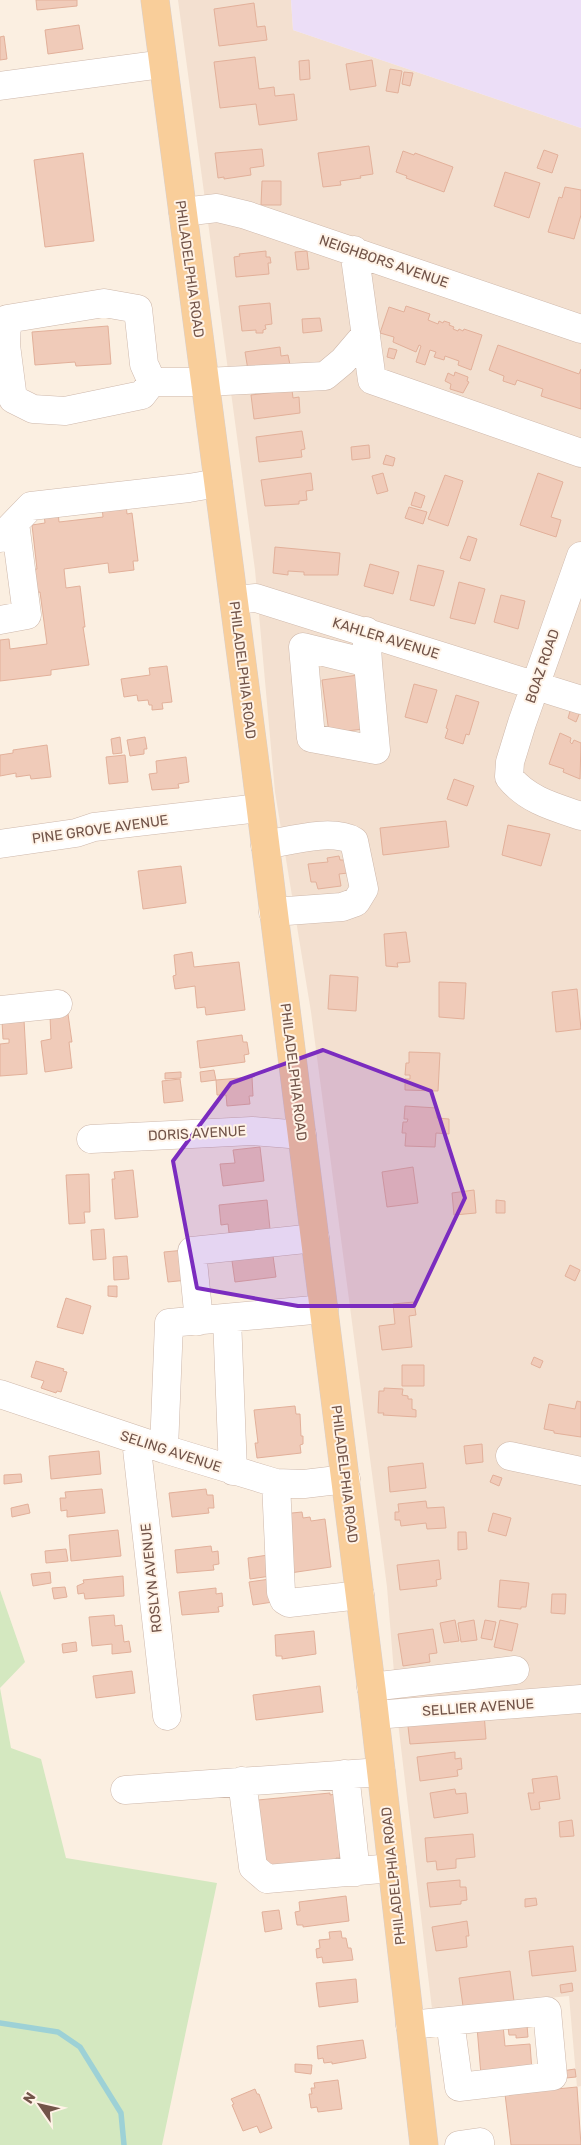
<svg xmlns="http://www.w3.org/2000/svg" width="581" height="2145" viewBox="0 0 581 2145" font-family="Rubik,sans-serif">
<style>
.residential{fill:#f3e0d0}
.education{fill:#ecdef7}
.green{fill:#d4e8c0}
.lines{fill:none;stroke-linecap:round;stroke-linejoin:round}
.stream{stroke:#9dd1d6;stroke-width:5.5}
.building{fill:#f0cbb9;stroke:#e2b09a}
.minor-casing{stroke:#ceb8ab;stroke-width:29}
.major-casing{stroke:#d8cfcc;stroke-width:29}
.minor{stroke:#fff;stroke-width:28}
.major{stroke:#f9ce9a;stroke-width:28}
.marked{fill:#7b2cbf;fill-opacity:0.2;stroke:#7b2cbf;stroke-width:4;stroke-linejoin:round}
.labels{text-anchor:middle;stroke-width:4;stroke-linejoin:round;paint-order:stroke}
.street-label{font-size:14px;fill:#725449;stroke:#fff3e7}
</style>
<rect width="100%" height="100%" fill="#fbefe1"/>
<path class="residential" d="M178 0H291L293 30 581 128V2086L577 2087 569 1996 432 2009 398 1722 387 1587 311 1012 275 792 255 570Z"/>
<path class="education" d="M291 0H581V128L293 30Z"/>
<path class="green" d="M0 1590 25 1662 0 1688 11 1748 41 1759 66 1858 217 1883 162 2145H0Z"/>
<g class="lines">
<path class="stream" d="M0 2023 58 2032 80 2047 121 2113 124 2145"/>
</g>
<path class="building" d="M36 0H77V6L37 10Z
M254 3 257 27 265 26 267 40 219 46 214 9Z
M79 25 83 49 48 54 45 30Z
M4 36 7 59 0 60V37Z
M255 57 259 89 274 87 275 96 294 94 297 120 259 125 256 104 220 108 214 62Z
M309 60 310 79 300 80 299 61Z
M372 60 376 86 350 90 346 64Z
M390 69 402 71 398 93 386 91Z
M404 72 413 73 410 86 402 84Z
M369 146 373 174 360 176 361 178 340 181 341 185 323 187 318 153Z
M262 149 264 166 250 168 251 175 224 179V177L218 178 215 153Z
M544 150 558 155 552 173 537 168Z
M403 151 414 155 415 153 453 167 444 192 406 178 407 176 396 172Z
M83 153 94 241 45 247 34 160Z
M505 172 540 183 529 218 494 206Z
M262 181H281V205H261Z
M565 187 581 190V215L574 239 548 232 559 197 562 198Z
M266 251V257H270L271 263H268L269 274 236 277 234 257 240 256 239 254Z
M307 251 309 269 297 270 295 252Z
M270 303 272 324 265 325 266 329 263 330V333H256V330L242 331 239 306Z
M406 306 430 314 428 320 438 324 439 321 443 323 444 321 450 323 449 325 454 327 453 329 458 331 459 329 463 331 464 329 482 335 471 370 458 365 459 361 445 356 444 360 434 357 436 352 430 350 425 365 416 362 421 346 419 345 416 352 393 342 394 337 380 333 389 307 404 312Z
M320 318 322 331 303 333 302 319Z
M108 326 111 364 76 366 75 362 35 365 32 332Z
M498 345 579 374 581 369V409L541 396 543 389 517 380 515 385 503 381 504 376 489 370Z
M280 347 281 356 288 355 291 370 249 376 245 352Z
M389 348 397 350 394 359 387 357Z
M455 372 468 377 467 381 469 382 463 393 450 389 451 384 445 381 448 373 454 376Z
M292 390 293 398 299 397 300 413 254 419 251 395Z
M302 431 305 449 301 450 302 457 259 462 256 437Z
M369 445 370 458 352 460 351 447Z
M386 455 395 458 393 466 383 464Z
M311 473 313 490 306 491 307 500 299 501V504L265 506 261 480Z
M383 473 388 491 377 494 372 476Z
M538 473 563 482 551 517 561 520 556 537 520 525Z
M445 475 463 481 448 526 428 519Z
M415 492 425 496 421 508 411 505Z
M126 504 127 514 132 513 138 561H133L134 570 109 573 108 563 64 569 66 588 80 586 85 627H83L89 665 51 670V675L0 681V640L9 639 10 649 47 644 40 592 34 593 31 570 37 569 32 525 45 523 44 514 58 512 59 522 103 517 102 507Z
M409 507 427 512 423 524 405 518Z
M468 536 477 539 470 561 460 558Z
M275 547 340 553 338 575H304V572L288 571V575L273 573Z
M370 564 399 572 393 594 364 586Z
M418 565 444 571 434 606 410 600Z
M459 582 485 589 475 624 450 618Z
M501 595 525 601 518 629 494 622Z
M167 666 172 702 162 703 163 709 152 710V705H149L148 700 138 701 137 695 124 697 121 679 150 675 149 668Z
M358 675 364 729 329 733 322 680Z
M414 684 437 690 427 723 405 717Z
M456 695 479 702 469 735 466 734 463 744 445 738 448 729 446 728Z
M571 708 580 712 576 722 568 718Z
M560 733 571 738 570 742 572 744 574 740 581 743 580 779 563 772 564 769 549 764Z
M120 737 122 753 113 754 111 739Z
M145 737 147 749H144V754L130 756 127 740Z
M47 745 51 777 31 779 30 775 16 777V773L0 776V755L13 753V750Z
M125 755 128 782 109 784 106 757Z
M186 757 189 782 178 784 179 788 152 790 149 774 157 773 156 761Z
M454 779 474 786 467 806 447 799Z
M446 821 449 847 383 855 380 828Z
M508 825 550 834 541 866 502 855Z
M339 856 340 860H346L348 873 339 874 341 886 318 889 316 882H311L308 864 328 862 327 858Z
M181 866 186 903 143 909 138 871Z
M406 932 410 962 397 963 398 967 386 966 384 934Z
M192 952 194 967 239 962 245 1010 206 1015 205 1007 197 1008 195 986 175 989 173 976 176 975 174 955Z
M330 975 358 977 356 1011 328 1009Z
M439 982 466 983 464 1019 439 1017Z
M577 989 581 1029 556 1032 552 992Z
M68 1014 72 1042H69L72 1068 45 1072 41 1041 51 1039 50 1016Z
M24 1020 27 1074 0 1076V1044L9 1043V1039H3L2 1021Z
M242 1035 243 1042H247L249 1054 244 1055 245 1062 200 1068 197 1041Z
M409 1052 440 1053 438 1091 405 1090V1079H410V1075H405L406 1063H409Z
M214 1070 216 1080 201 1082 200 1072Z
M181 1072V1078L165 1079V1073Z
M252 1077 253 1096H249L250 1104 227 1106 226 1095H217L216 1080Z
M180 1079 183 1101 164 1103 162 1081Z
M405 1106 437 1108V1118L449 1119V1134L436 1133 435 1147 405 1146 406 1133H402L403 1122H407L408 1119H404Z
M260 1147 264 1181 223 1186 220 1164 235 1163 233 1150Z
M413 1167 418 1203 387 1207 382 1172Z
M133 1170 138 1217 115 1219 112 1179H115L114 1172Z
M89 1174 90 1212H84L85 1223 69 1224 66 1175Z
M474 1190 476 1213 454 1215 452 1193Z
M267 1200 270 1229 229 1233 228 1224 221 1225 219 1205Z
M496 1200 505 1201V1213H496Z
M104 1229 106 1259 93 1260 91 1230Z
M272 1249 276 1277 235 1282 231 1254Z
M185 1250 188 1280 168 1282 164 1252Z
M127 1256 129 1279 114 1280 113 1257Z
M570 1265 580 1270 575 1281 565 1276Z
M108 1286H117V1297L108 1296Z
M66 1298 91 1306 83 1334 57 1327Z
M414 1302 416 1315 409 1316 412 1347 382 1350 379 1326 395 1324 393 1304Z
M534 1357 543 1361 540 1368 531 1364Z
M36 1361 64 1369 63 1371 67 1372 61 1392 57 1391 56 1393 41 1388 44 1381 31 1377Z
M402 1365H424V1386H402Z
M384 1388 403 1389 402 1395 408 1396V1399H412V1409L416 1410V1417L383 1415 384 1413H378L379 1391H384Z
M577 1401 581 1402V1437L554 1433V1431L544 1429 549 1404 575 1409Z
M295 1406 296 1414H300L301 1436H303V1444L300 1445 301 1453 257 1458 255 1443H258L254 1410Z
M482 1444 483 1462 466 1464 464 1446Z
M99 1451 101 1474 51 1479 49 1456Z
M423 1463 426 1488 390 1492 388 1467Z
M21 1474 22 1482 4 1484V1475Z
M493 1475 502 1478 499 1486 490 1482Z
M102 1489 105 1513 67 1517V1510L61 1511 60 1498H66L65 1492Z
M206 1489 207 1495H213L214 1508H208L209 1513 172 1517 169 1493Z
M426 1501 427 1508 444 1507 446 1528 427 1529 426 1523 401 1526 400 1520H395V1512H399L398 1504Z
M28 1504 30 1513 12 1517 11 1508Z
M302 1512 303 1518 310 1517 311 1521 325 1519 331 1567 290 1573 282 1514Z
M493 1513 511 1518 506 1536 488 1531Z
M118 1530 121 1556 71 1561 69 1535Z
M458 1532H466L467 1549 458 1550Z
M211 1546 212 1552 218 1551 219 1564 213 1565 214 1570 177 1573 175 1550Z
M66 1549 68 1561 46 1563 45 1551Z
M268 1555 271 1576 250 1579 248 1558Z
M439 1560 441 1579 436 1580 437 1586 400 1590 397 1565Z
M50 1572 51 1583 33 1586 31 1574Z
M123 1576 124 1596 85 1599 84 1593 78 1594 77 1586 84 1583 83 1580Z
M270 1579 273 1602 253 1605 249 1582Z
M500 1580 529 1583 526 1607H521V1609L498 1607Z
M65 1587 67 1597 54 1599 52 1588Z
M216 1588V1594L222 1593 223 1606 218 1607 219 1612 182 1615 179 1592Z
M552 1594H566L565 1614 551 1613Z
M114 1615 115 1626 122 1625 124 1642 129 1641 131 1652 112 1654V1644L92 1646 89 1617Z
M455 1620 459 1641 444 1643 440 1623Z
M474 1620 477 1640 461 1642 458 1623Z
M485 1620 496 1622 492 1640 481 1638Z
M500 1620 518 1624 512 1651 494 1647Z
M433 1629 437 1653 429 1654 430 1662 403 1666 398 1634Z
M314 1631 316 1654 282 1659V1656H276L275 1635Z
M76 1642 77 1651 63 1653 62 1644Z
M132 1671 135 1693 96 1698 93 1676Z
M320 1686 323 1712 256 1720 253 1695Z
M484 1713 486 1739 410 1744 407 1718Z
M455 1752V1759L461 1758 462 1769 457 1770 458 1776 420 1781 417 1757Z
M557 1776 560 1799 539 1802 540 1809 531 1810 528 1793H534L532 1779Z
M455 1789 456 1794 466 1793 468 1813 434 1818 430 1793Z
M330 1793V1795L335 1794 340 1858H336L337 1861 264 1867 258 1800Z
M572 1820 574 1836 560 1837 559 1822Z
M473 1834 475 1857 456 1859V1868L437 1870 436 1861 427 1862 425 1838Z
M460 1880V1887H466L467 1900 461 1901V1904L430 1907 427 1883Z
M346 1896 349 1921 303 1927V1925H297L295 1912 300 1911 299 1902Z
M536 1898 537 1905 525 1907V1899Z
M279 1910 282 1929 265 1932 262 1912Z
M467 1921 469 1936H466L467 1947 436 1951 432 1927Z
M341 1931 342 1938H346L348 1948H351L353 1960 323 1963 322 1957 317 1958 316 1949 320 1948 319 1940 330 1939 329 1932Z
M573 1946 576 1971 532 1976 529 1951Z
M510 1971 514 2001 463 2006 459 1978Z
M356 1979 358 2002 319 2007 316 1983Z
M572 1983 573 1991 561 1993 560 1985Z
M503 2025 505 2046 530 2044 532 2071 481 2075 477 2027Z
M527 2025 528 2037 516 2038V2035H509L508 2027Z
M363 2040 366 2058 332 2064V2062L324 2063 323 2058 318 2059 317 2046Z
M295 2064 312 2065 311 2074 295 2072Z
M575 2069 576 2077 556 2079 555 2072Z
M338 2080 342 2109 318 2112 317 2107 311 2108 309 2094H312L311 2088H315L314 2083Z
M577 2087 581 2145H511L505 2094Z
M255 2089 257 2094H259L272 2128 260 2133 257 2126 243 2131 232 2105 234 2104 231 2099Z"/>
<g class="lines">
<g class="minor-casing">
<path id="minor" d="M0 86 163 64
M183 212 217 208 246 215 581 329
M354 250 372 380 581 453
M104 303 138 309 144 364 152 382 142 395 65 411 33 409 13 399 6 345 7 319Z
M152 382H205L325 376 343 361 366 334
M0 538 31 506 189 488 218 483
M581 556 522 723 510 762 509 777C527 800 554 807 581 816
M234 600 256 598 581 700
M0 620 27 615 15 523
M366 631 368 663 303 647 311 738 376 750 368 663
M0 844 76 833 94 827 260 808
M265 845C289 841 332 828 354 841L364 889 356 902 342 907 273 912
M0 1010 58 1004
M91 1139 252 1131 302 1135
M227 1318 233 1471
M199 1321 192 1251 315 1238
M0 1394 164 1449 276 1483 304 1484 346 1479
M136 1440 167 1716
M164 1449 169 1323 324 1309
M510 1456 581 1471
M276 1483 281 1592 284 1600 289 1603 360 1595
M371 1687 515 1670
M375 1715 581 1699
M345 1774 356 1872
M242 1781 253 1867 267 1879 392 1868
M125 1790 381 1772
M410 2025 547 2011 553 2076 459 2087 450 2021
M459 2145 480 2142V2145"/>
</g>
<g class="major-casing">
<path id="major" d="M155 0C229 564 304 1127 372 1692 390 1843 406 1994 424 2145"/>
</g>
<use href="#minor" class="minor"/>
<use href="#major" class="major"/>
</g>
<path class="marked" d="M323 1050 431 1091 465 1198 414 1306H298L197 1288 173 1161 231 1083Z"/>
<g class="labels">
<g class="street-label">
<text transform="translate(384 261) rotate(19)" y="5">NEIGHBORS AVENUE</text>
<text transform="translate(190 269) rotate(82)" y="5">PHILADELPHIA ROAD</text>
<text transform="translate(386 638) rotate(17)" y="5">KAHLER AVENUE</text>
<text transform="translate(542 666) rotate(-71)" y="5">BOAZ ROAD</text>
<text transform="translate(243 670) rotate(83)" y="5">PHILADELPHIA ROAD</text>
<text transform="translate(100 829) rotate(-8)" y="5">PINE GROVE AVENUE</text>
<text transform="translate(294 1072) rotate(83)" y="5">PHILADELPHIA ROAD</text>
<text transform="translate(197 1133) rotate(-3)" y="5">DORIS AVENUE</text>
<text transform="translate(171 1451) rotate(18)" y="5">SELING AVENUE</text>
<text transform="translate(345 1474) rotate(83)" y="5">PHILADELPHIA ROAD</text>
<text transform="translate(151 1578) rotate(-96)" y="5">ROSLYN AVENUE</text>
<text transform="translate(478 1707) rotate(-4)" y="5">SELLIER AVENUE</text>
<text transform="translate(393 1876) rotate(-96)" y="5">PHILADELPHIA ROAD</text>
</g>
</g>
<g transform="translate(40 2105) rotate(304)" stroke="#fff3e7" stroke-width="4" paint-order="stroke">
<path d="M0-4L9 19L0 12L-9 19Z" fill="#725449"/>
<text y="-8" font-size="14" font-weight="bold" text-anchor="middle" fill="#725449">N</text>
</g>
</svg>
